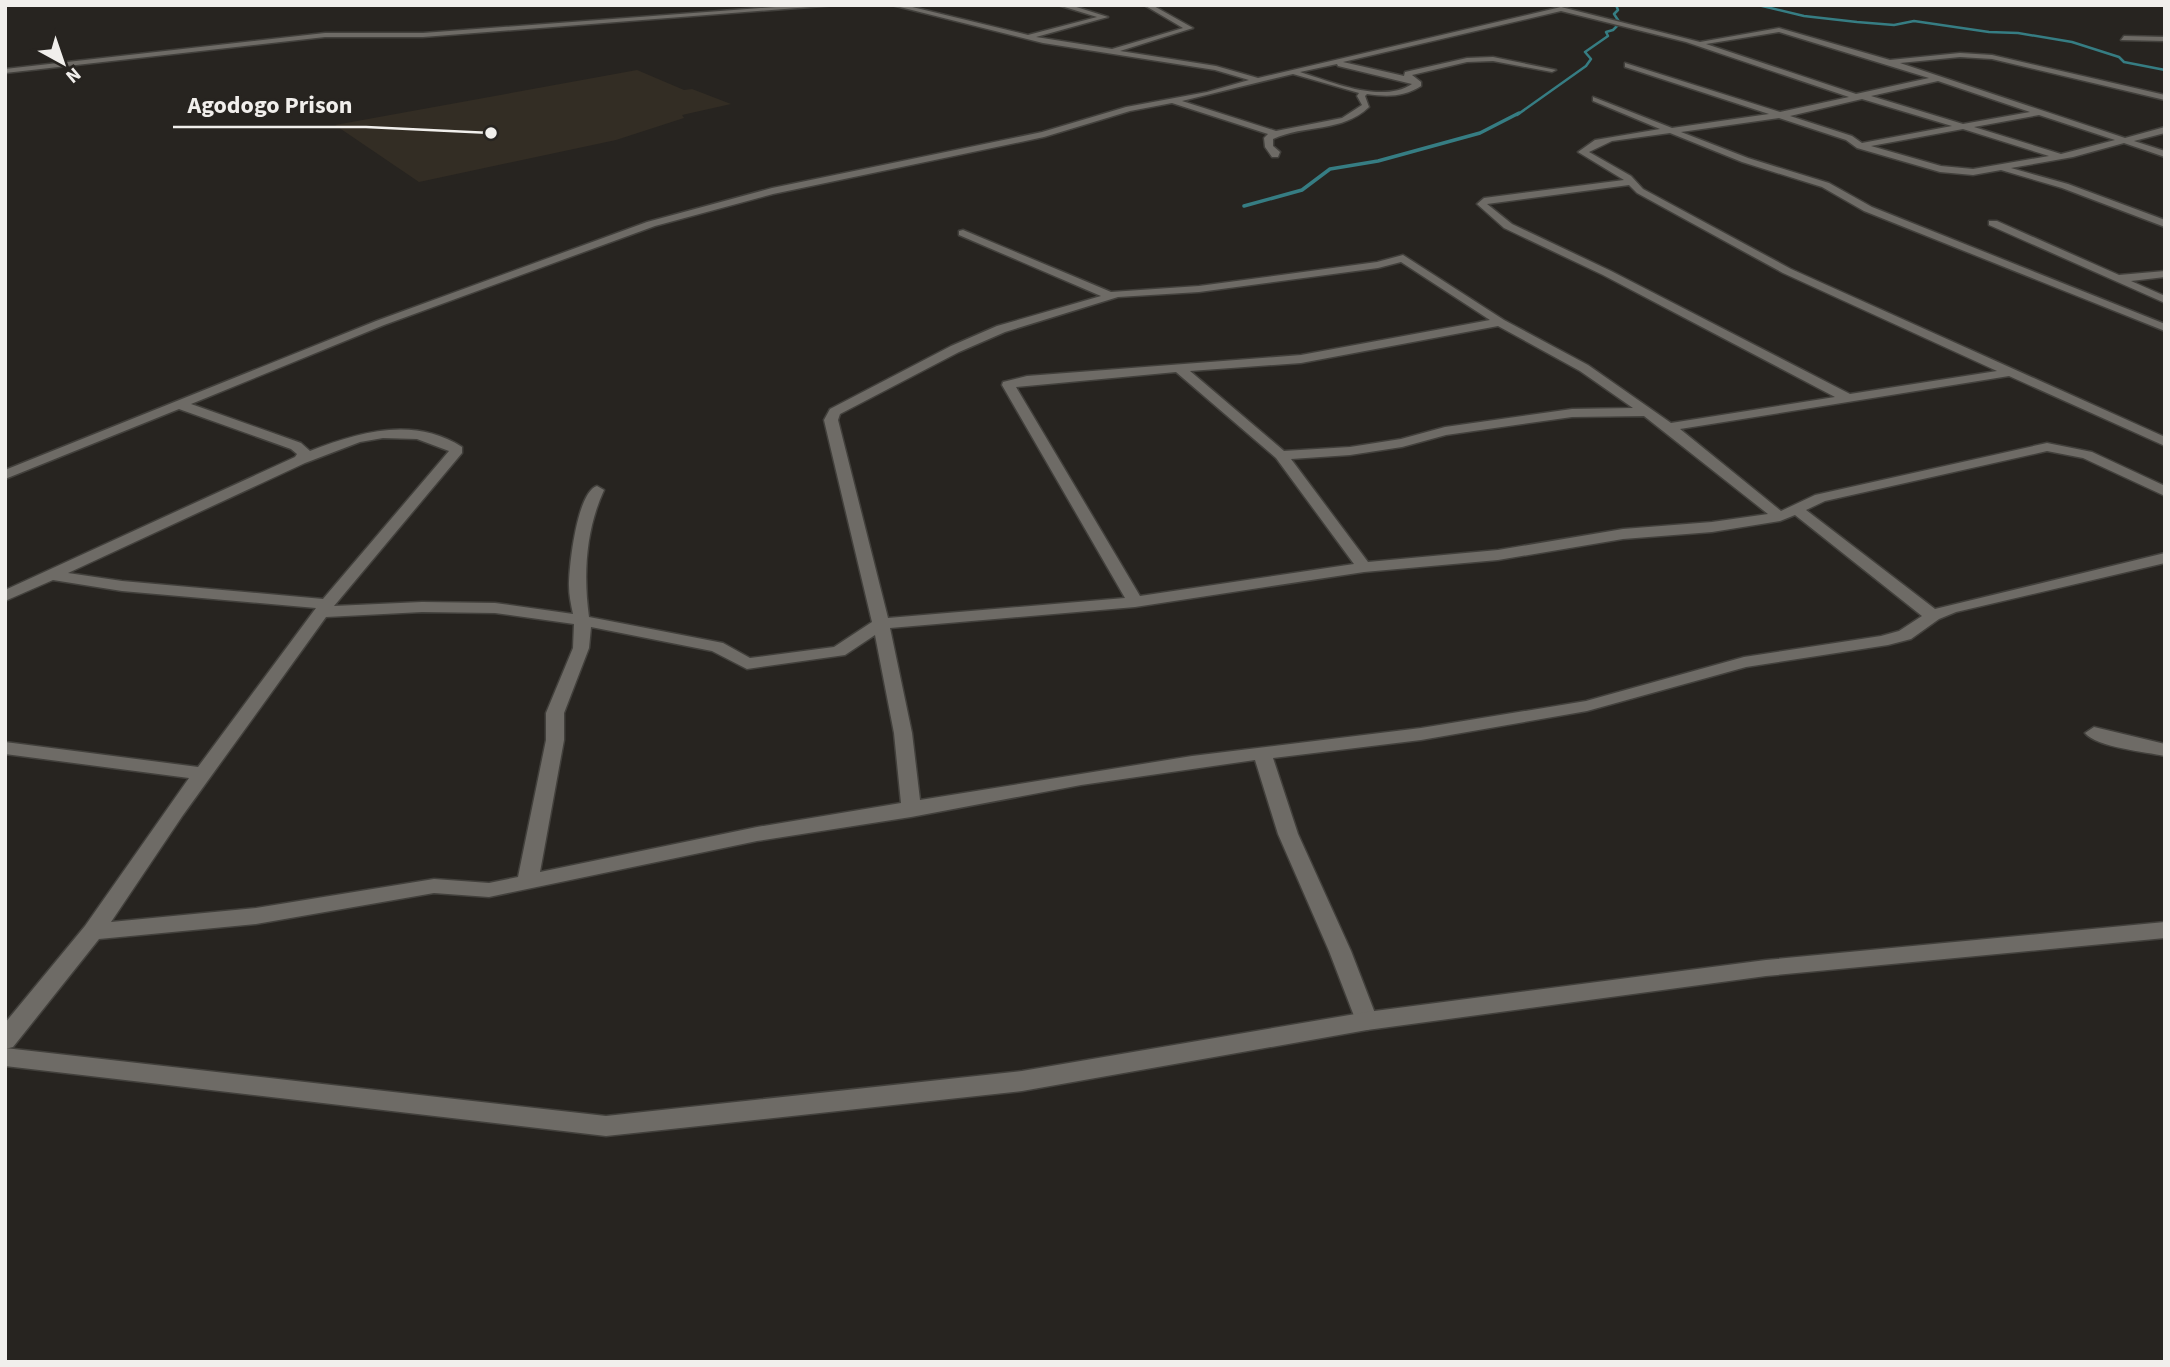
<svg xmlns="http://www.w3.org/2000/svg" width="2170" height="1367" viewBox="0 0 2170 1367" font-family="'Source Sans 3',sans-serif">
<style>
.built{fill:#332d24}
.lines{fill:none;stroke-linecap:round;stroke-linejoin:round}
.stream-far1{stroke:#367d83;stroke-width:2.5}
.stream{stroke:#367d83;stroke-width:3.5}
.minor-casing{stroke:#42403c;stroke-width:3}
.tertiary-casing{stroke:#42403c;stroke-width:3}
.minor{fill:#6e6b66;fill-rule:evenodd}
.tertiary{fill:#6e6b66;fill-rule:evenodd}
.leader{fill:none;stroke:#f1efec;stroke-width:2.5}
.callout-dot{fill:#f1efec;stroke:#272420;stroke-width:2.5}
.callout-label{font-size:24px;text-anchor:middle;font-weight:bold;fill:#f1efec;stroke:#272420;stroke-width:5;stroke-linejoin:round;paint-order:stroke}
</style>
<rect width="100%" height="100%" fill="#272420"/>
<path class="built" d="M637 70 684 90 692 89 731 104 682 115 684 118 616 140 419 182 335 125Z"/>
<g class="lines">
<path class="stream-far1" d="M1758 5 1804 16 1857 22 1894 25 1914 21 1989 32 2018 33 2072 42 2119 57 2124 62 2165 70
M1517 115 1586 66 1591 59 1585 52 1608 36 1606 32 1613 30 1620 23 1614 14 1618 10 1616 5"/>
<path class="stream" d="M1244 206 1302 190 1330 169 1378 161 1480 133 1519 113"/>
<g class="minor-casing">
<path id="minor" d="M802 5H836L423 37H325L5 73V69L325 33H423Z
M892 5H904L1028 35 1097 17 1058 5H1070L1108 17 1036 37 1112 49 1183 28 1144 5H1152L1193 28 1120 51 1216 66 1258 78 1561 7 1700 42 1779 28 1890 60 1960 53 1992 55 2165 95V100L1992 59 1960 57 1900 63 2125 138 2165 127V133L2134 141 2165 151V157L2124 143 2073 157 2011 168 2068 184 2165 220V227L2062 188 2001 170 1973 175 1940 172 1857 148 1846 140 1779 118 1681 132 1748 158 1829 183 1872 207 2165 324V331L1864 211 1822 187 1742 162 1670 133 1612 141 1589 152 1631 176 1643 189 1791 269 2165 437V446L2009 376 1680 429 1781 511 1815 495 2047 443 2092 452 2165 486V496L2083 458 2047 451 1825 501 1806 510 1935 609 2165 553V563L1956 612 1939 619 1911 639 1888 645 1746 667 1587 711 1421 740 1273 758 1298 834 1351 951 1378 1021 1375 1027 1367 1030 1359 1027 1356 1021 1329 951 1278 834 1255 760 1081 785 911 817 757 841 489 897 434 893 256 924 99 939 13 1047 5 1049V1023L85 926 189 778 5 754V742L198 767 316 608 122 591 53 580 5 601V590L295 457 297 454 291 449 179 409 5 479V470L376 321 647 222 772 188 1042 132 1126 107 1207 92 1249 80 1215 70 1043 43ZM1561 11 1686 42 1849 97 1780 112 1625 63V67L1769 114 1672 128 1593 97V101L1660 129 1595 140 1578 152 1624 180 1484 198 1477 204 1504 228 1603 275 1835 397 1671 423 1588 365 1504 320 1403 255 1377 262 1199 286 1111 292 963 230 959 231V235L1101 296 997 326 951 346 830 409 824 420 872 622 834 647 750 658 723 643 589 617C583 574 586 529 604 490L597 486C577 492 569 566 569 586 569 595 571 605 573 614L495 603 422 602 334 606 462 453V447C414 416 359 432 310 451L301 443 191 404 384 325 655 226 773 194 1044 137 1130 111 1172 103 1268 134 1264 138 1265 147 1272 157H1278L1280 152 1273 146V139C1305 124 1342 133 1369 107L1365 96 1367 94C1387 97 1404 97 1421 86V82L1412 75 1467 62 1493 61 1552 72 1556 70 1493 57 1467 58 1405 72 1404 76 1343 62ZM1779 32 1929 78 1856 94 1706 44ZM1337 64 1338 66 1412 84C1382 104 1332 82 1300 72ZM1293 74 1359 93 1357 96 1362 105 1342 118 1276 131 1182 101ZM1938 81 2030 112 1963 124 1871 96ZM1862 99 1952 126 1862 143 1852 136 1790 116ZM2039 115 2115 140 2061 154 1974 127ZM1963 129 2049 156 1973 169 1941 166 1871 146ZM1629 185 1637 193 1783 273 1997 371 1850 394 1611 271 1512 224 1487 204ZM1401 262 1490 320 1301 355 1027 376 1003 382 1002 385 1125 598 888 618 838 420 840 414 959 352 1005 332 1118 297 1199 292 1378 268ZM1498 326 1580 371 1633 408 1572 409 1445 427 1401 439 1350 447 1284 451 1190 371 1301 363ZM1176 372 1276 458 1354 564 1140 596 1016 387ZM1644 416 1768 514 1712 522 1623 529 1498 550 1368 562 1291 459 1350 455 1402 447 1446 435 1572 417ZM383 438 417 439 449 451 323 599 122 581 68 573 305 463 360 442ZM1795 515 1922 616 1899 631 1881 636 1744 657 1586 701 1421 728 1192 756 920 800 912 733 890 628 1135 607 1364 572 1498 560 1623 539 1712 532 1780 521ZM422 612 495 613 574 624 573 648 546 713V740L518 877 489 883 434 879 256 908 111 922 183 815 326 617ZM591 627 712 651 747 669 845 655 875 635 894 733 901 803 757 827 540 872 564 740V713L589 648Z
M2124 36 2165 37V41L2121 40Z
M1989 221H1997L2119 275 2165 271V277L2131 281 2165 296V303L1989 225Z
M2094 727 2165 744V756C2146 752 2096 747 2085 733Z"/>
</g>
<g class="tertiary-casing">
<path id="tertiary" d="M2165 922V938L1766 976 1367 1030 1022 1091 606 1136 5 1066V1048L606 1116 1022 1071 1367 1012 1766 960Z"/>
</g>
<use href="#minor" class="minor"/>
<use href="#tertiary" class="tertiary"/>
</g>
<path class="leader" d="M491 133L366 127H173"/>
<circle class="callout-dot" cx="491" cy="133" r="7"/>
<g class="callout-label">
<text x="270" y="113">Agodogo Prison</text>
</g>
<rect width="2170" height="1367" fill="none" stroke="#f1efec" stroke-width="14"/>
<g transform="translate(63 63) rotate(140)" stroke="#272420" stroke-width="5" paint-order="stroke">
<path d="M0-5L12 26L0 18L-12 26Z" fill="#f1efec"/>
<text y="-10" font-size="19" font-weight="bold" text-anchor="middle" fill="#f1efec">N</text>
</g>
</svg>
